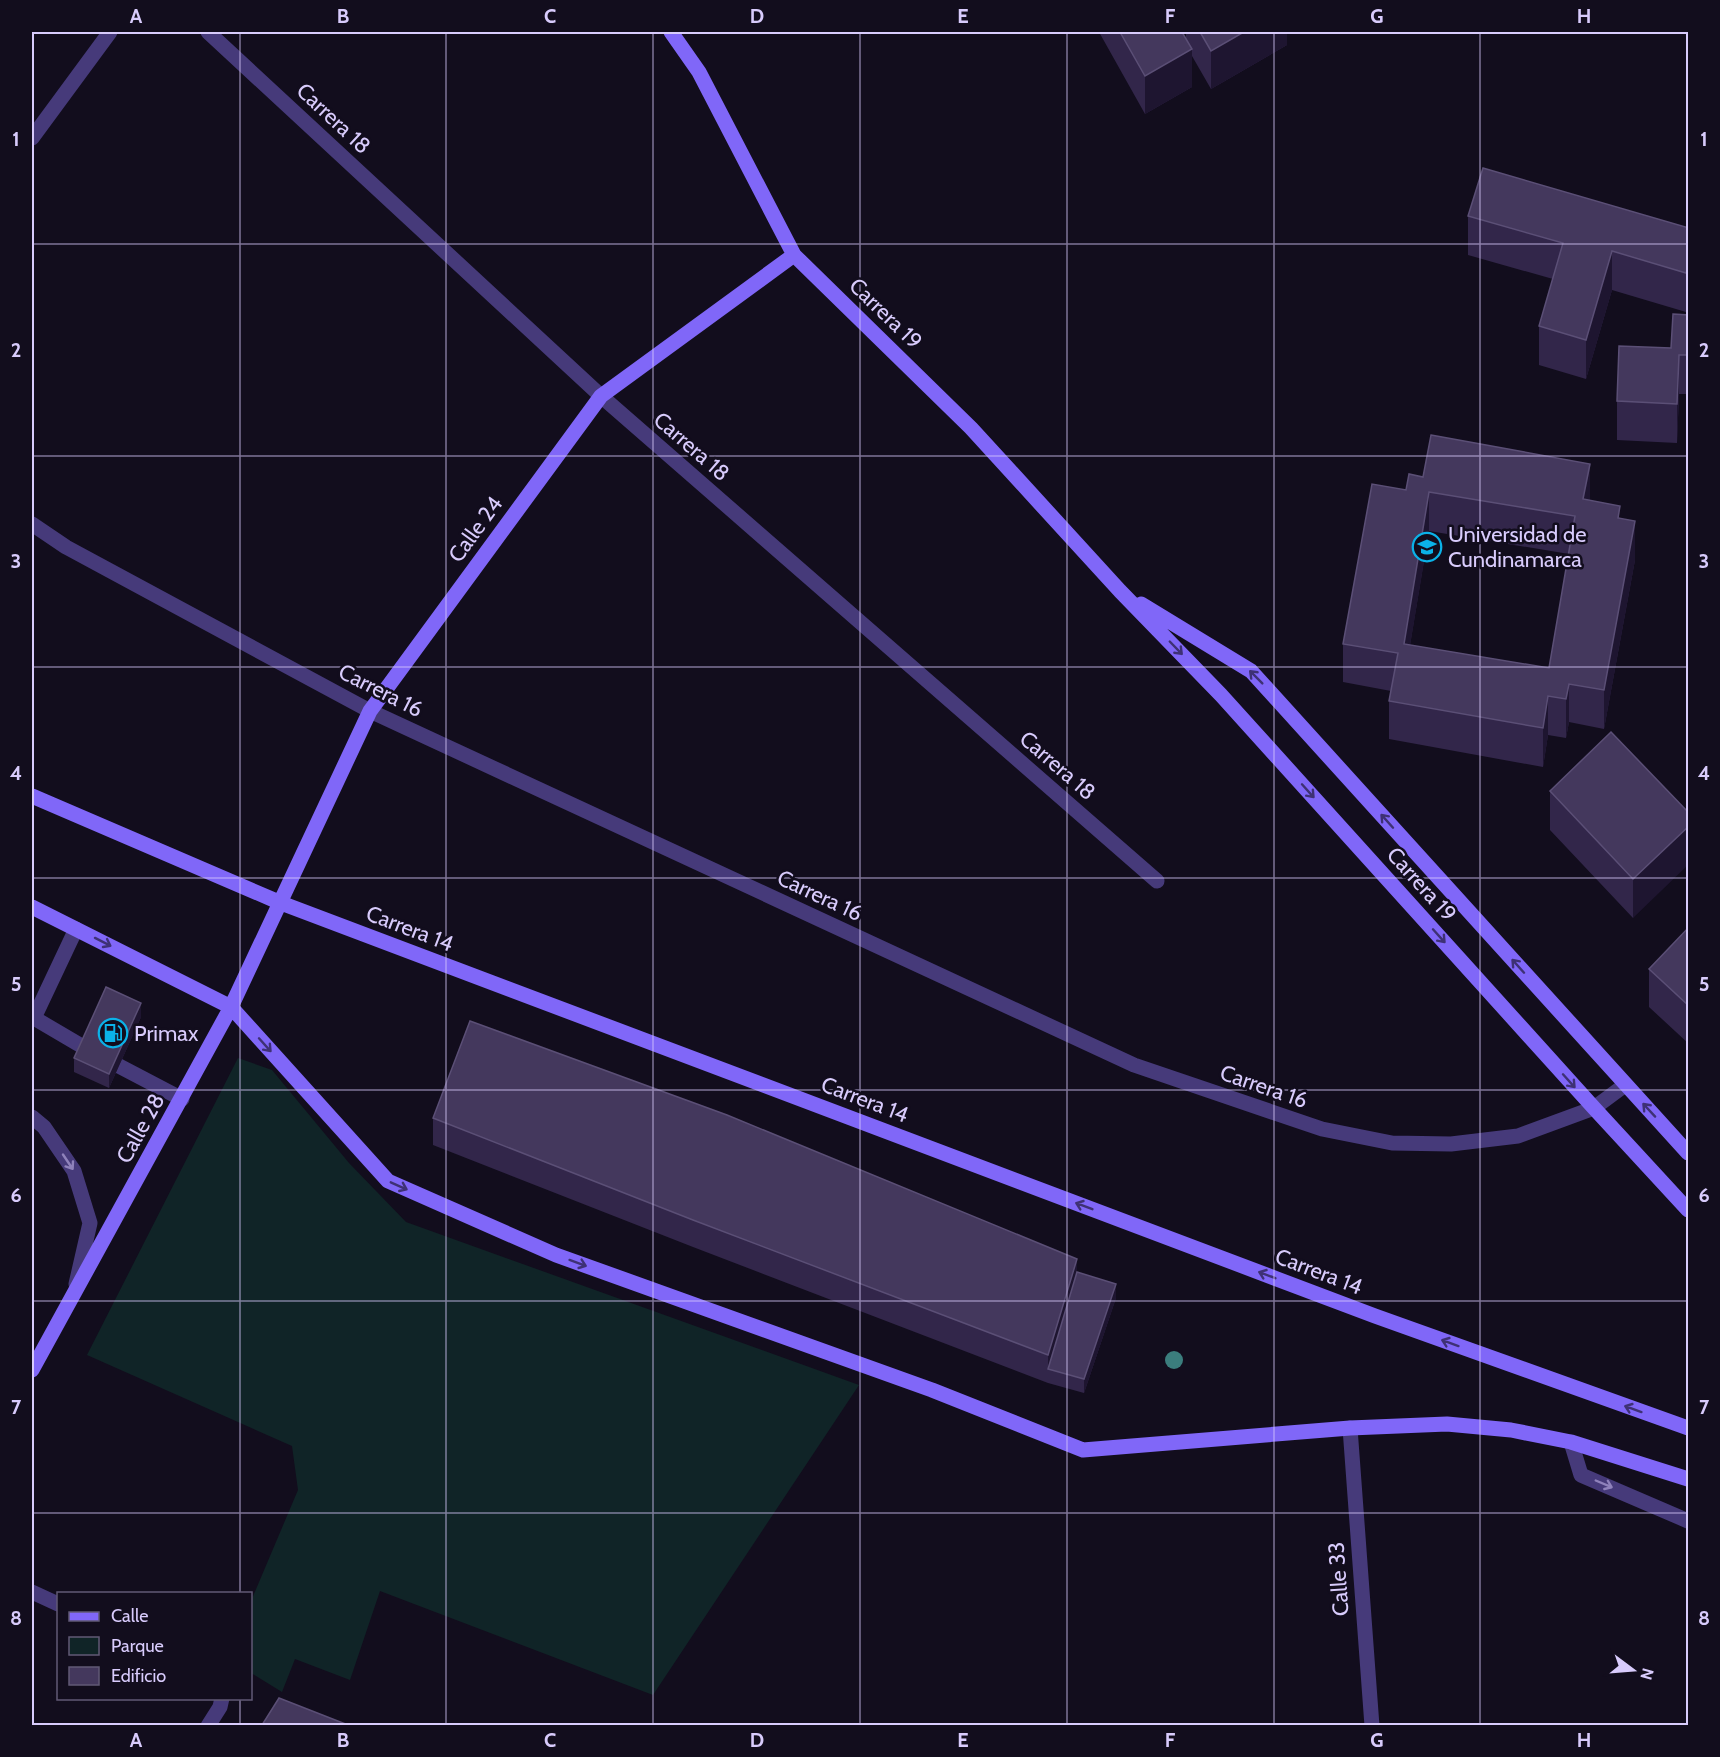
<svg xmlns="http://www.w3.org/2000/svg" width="1720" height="1757" viewBox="0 0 1720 1757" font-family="Cabin,sans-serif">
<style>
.green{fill:#102427}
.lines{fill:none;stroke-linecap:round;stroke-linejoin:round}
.lane{stroke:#463a7a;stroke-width:15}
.street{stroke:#463a7a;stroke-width:15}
.secondary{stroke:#8067f8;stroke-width:15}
.tree{fill:#3b7d7d}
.wall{fill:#32264a;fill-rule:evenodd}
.shaded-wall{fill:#1e1530}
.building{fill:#44385d;stroke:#5b4f76;stroke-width:1.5;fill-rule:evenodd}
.oneway{stroke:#3e3175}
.oneway2{stroke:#8f82bb}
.grid{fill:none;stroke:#d8cbfc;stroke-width:1.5;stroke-opacity:0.55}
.labels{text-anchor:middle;stroke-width:5;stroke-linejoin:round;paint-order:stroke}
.street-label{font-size:22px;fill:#d8cbfc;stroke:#120d1d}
.poi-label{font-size:22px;fill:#d8cbfc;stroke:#120d1d;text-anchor:start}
.neatline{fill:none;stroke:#d8cbfc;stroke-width:2}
.grid-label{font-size:20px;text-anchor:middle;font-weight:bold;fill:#d8cbfc}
</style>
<rect width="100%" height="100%" fill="#120d1d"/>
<path class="green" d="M238 1058 272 1070 349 1163 406 1222 859 1385 653 1695 380 1591 350 1680 295 1659 282 1692 251 1673V1601L298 1490 292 1446 87 1355Z"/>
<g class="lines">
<path class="lane" d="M76 929 34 1018 85 1048
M119 1066 182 1099
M32 1117 44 1127 74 1171 90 1223 76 1284"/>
<path class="street" d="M208 32 601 396 1157 881
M32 138 110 32
M32 524 66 547 370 711 1134 1065 1322 1129 1392 1143 1451 1144 1518 1136 1594 1108 1625 1085
M1350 1428 1372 1726
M1571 1442 1581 1475 1688 1521
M32 1592 58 1604
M208 1726 220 1707 222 1698"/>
<path class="secondary" d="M671 32 699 72 794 255 971 428 1120 591 1221 695 1594 1108 1688 1210
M1141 604 1251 671 1688 1153
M32 796 281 903 1375 1316 1688 1428
M32 907 231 1007 388 1181 556 1255 932 1390 1083 1450 1350 1428 1447 1424 1511 1430 1571 1442 1688 1479
M32 1370 231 1007 370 711 601 396 794 255"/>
</g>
<circle class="tree" cx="1174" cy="1360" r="9"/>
<path class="wall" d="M1099 32H1182L1186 39V32H1287V45L1211 89 1192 56V87L1145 114Z
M1468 216 1689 228V303L1686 312 1612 290 1586 379 1539 365V326L1553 279 1468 255Z
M1689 315V394H1679L1677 443 1617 440V401L1671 348Z
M1406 490 1590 500 1620 518 1635 560 1604 729 1569 722 1566 738 1548 735 1543 767 1389 739V701L1391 691 1343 682V644ZM1429 531 1569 554 1549 668 1410 645Z
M1550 791 1689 813 1633 918 1550 830Z
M1689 927V1044L1649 1007V969Z
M141 1017 109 1088 74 1072V1058Z
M433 1118 1077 1272 1116 1298 1084 1393 1048 1383 693 1247 433 1145Z"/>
<path class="shaded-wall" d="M1244 32H1287V45L1211 89V51Z
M1192 49V87L1145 114V76Z
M1612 251V290L1586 379V340Z
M1689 264V303L1686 312V273Z
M1679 355V394L1677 443V404Z
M1590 464V502L1583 499Z
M1429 492V531L1404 682V644Z
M1635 521V560L1604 729V690Z
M1569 684V722L1566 738V699Z
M1548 696V735L1543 767V728Z
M1689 826V864L1633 918V879Z
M141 1003V1017L109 1088V1074Z
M1077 1259V1286L1048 1369V1383V1355Z
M1116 1284V1298L1084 1393V1379Z"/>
<path class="building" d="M1120 32H1182L1192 49 1145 76Z
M1200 32H1244L1211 51Z
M1483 168 1689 228V264L1686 273 1612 251 1586 340 1539 326 1563 243 1468 216Z
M1673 314 1689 315V355H1679L1677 404 1617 401 1619 346 1671 348Z
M1431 435 1590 464 1583 499 1620 506 1618 518 1635 521 1604 690 1569 684 1566 699 1548 696 1543 728 1389 701 1398 653 1343 644 1372 484 1406 490 1409 474 1423 477ZM1429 492 1575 516 1549 668 1404 644Z
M1611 732 1689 813V826L1633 879 1550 791Z
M1689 927V1006L1649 969Z
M106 987 141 1003 109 1074 74 1058Z
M470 1021 727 1115 1077 1259 1048 1355 693 1220 433 1118Z
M1077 1272 1116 1284 1084 1379 1048 1369Z
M279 1698 348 1725H262Z"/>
<defs><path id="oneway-shaft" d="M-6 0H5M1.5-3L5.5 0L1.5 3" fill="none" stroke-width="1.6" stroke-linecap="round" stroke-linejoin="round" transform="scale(1.5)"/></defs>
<g class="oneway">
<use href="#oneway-shaft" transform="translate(1176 648) rotate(46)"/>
<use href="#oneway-shaft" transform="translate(1256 677) rotate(-135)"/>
<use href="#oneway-shaft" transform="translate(1308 791) rotate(48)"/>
<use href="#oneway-shaft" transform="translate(1387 821) rotate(-132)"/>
<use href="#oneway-shaft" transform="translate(1439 936) rotate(48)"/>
<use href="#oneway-shaft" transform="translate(103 942) rotate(27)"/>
<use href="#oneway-shaft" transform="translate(1518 966) rotate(-132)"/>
<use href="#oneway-shaft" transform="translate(265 1045) rotate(48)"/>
<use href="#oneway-shaft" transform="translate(1569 1081) rotate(48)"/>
<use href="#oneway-shaft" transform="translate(1649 1110) rotate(-133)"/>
<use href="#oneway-shaft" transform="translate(399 1186) rotate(24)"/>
<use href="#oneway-shaft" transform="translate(1084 1206) rotate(-159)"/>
<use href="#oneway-shaft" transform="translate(578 1263) rotate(20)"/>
<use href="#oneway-shaft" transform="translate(1267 1275) rotate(-159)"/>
<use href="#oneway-shaft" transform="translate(1450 1343) rotate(-160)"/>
<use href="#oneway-shaft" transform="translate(1633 1409) rotate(-160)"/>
</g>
<g class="oneway2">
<use href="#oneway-shaft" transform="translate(68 1162) rotate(56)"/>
<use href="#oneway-shaft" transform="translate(1604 1484) rotate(23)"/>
</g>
<path class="grid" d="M240 32V1594M446 32V1726M653 32V1726M860 32V1726M1067 32V1726M1274 32V1726M1480 32V1726M32 244H1688M32 456H1688M32 667H1688M32 878H1688M32 1090H1688M32 1301H1688M32 1513H1688M240 1698V1726"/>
<defs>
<g id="university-ring" transform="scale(1.5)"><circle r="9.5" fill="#120d1d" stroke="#0bb2e8" stroke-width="1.5"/><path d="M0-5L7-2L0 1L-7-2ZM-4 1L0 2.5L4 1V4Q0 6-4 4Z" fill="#0bb2e8"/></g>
<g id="fuel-ring" transform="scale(1.5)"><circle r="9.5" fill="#120d1d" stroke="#0bb2e8" stroke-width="1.5"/><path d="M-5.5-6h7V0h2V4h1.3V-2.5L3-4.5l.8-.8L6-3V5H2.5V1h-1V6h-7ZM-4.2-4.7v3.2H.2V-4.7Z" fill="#0bb2e8"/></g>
</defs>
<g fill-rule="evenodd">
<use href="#university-ring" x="1427" y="547"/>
<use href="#fuel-ring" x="113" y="1033"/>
</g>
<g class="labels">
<g class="street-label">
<text transform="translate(334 118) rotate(43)" y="8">Carrera 18</text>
<text transform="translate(886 313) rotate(44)" y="8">Carrera 19</text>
<text transform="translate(692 446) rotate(41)" y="8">Carrera 18</text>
<text transform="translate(475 529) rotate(-54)" y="8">Calle 24</text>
<text transform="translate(381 690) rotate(27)" y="8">Carrera 16</text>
<text transform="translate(1058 765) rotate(41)" y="8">Carrera 18</text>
<text transform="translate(1422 884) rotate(48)" y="8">Carrera 19</text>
<text transform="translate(820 895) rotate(25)" y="8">Carrera 16</text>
<text transform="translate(410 928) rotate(21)" y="8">Carrera 14</text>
<text transform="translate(1264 1086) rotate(19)" y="8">Carrera 16</text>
<text transform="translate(865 1099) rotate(21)" y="8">Carrera 14</text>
<text transform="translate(140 1128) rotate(-61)" y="8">Calle 28</text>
<text transform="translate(1319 1271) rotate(21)" y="8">Carrera 14</text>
<text transform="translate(1338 1579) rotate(-94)" y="8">Calle 33</text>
</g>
<g class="poi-label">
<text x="1448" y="542">Universidad de<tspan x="1448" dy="25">Cundinamarca</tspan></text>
<text x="134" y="1041">Primax</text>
</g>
</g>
<rect width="1720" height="1757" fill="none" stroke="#120d1d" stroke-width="66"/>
<rect x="57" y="1592" width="195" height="108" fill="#120d1d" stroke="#615976" stroke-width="1.5"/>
<rect x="69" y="1612" width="30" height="9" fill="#8067f8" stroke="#615976" stroke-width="1.5"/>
<text x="111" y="1622" font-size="18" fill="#d8cbfc">Calle</text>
<rect x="69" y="1637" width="30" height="18" fill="#102427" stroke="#615976" stroke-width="1.5"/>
<text x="111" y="1652" font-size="18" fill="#d8cbfc">Parque</text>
<rect x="69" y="1667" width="30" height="18" fill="#44385d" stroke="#615976" stroke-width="1.5"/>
<text x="111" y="1682" font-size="18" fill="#d8cbfc">Edificio</text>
<g transform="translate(1633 1670) rotate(106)" stroke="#120d1d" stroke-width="4.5" paint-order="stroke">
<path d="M0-4.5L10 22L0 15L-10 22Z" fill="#d8cbfc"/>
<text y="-9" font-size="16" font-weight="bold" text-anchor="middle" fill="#d8cbfc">N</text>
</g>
<rect x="33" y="33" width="1654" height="1691" class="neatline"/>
<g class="grid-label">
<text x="136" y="23">A</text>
<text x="343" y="23">B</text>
<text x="550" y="23">C</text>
<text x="757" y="23">D</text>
<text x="963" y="23">E</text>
<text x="1170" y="23">F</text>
<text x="1377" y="23">G</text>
<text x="1584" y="23">H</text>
<text x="16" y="146">1</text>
<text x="1704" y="146">1</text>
<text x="16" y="357">2</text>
<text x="1704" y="357">2</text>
<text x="16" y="568">3</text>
<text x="1704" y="568">3</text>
<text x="16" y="780">4</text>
<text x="1704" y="780">4</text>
<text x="16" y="991">5</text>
<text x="1704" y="991">5</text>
<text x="16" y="1202">6</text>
<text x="1704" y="1202">6</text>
<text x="16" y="1414">7</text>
<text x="1704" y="1414">7</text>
<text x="16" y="1625">8</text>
<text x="1704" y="1625">8</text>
<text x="136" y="1747">A</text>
<text x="343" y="1747">B</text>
<text x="550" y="1747">C</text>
<text x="757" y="1747">D</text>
<text x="963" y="1747">E</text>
<text x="1170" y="1747">F</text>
<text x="1377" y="1747">G</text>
<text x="1584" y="1747">H</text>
</g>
</svg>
